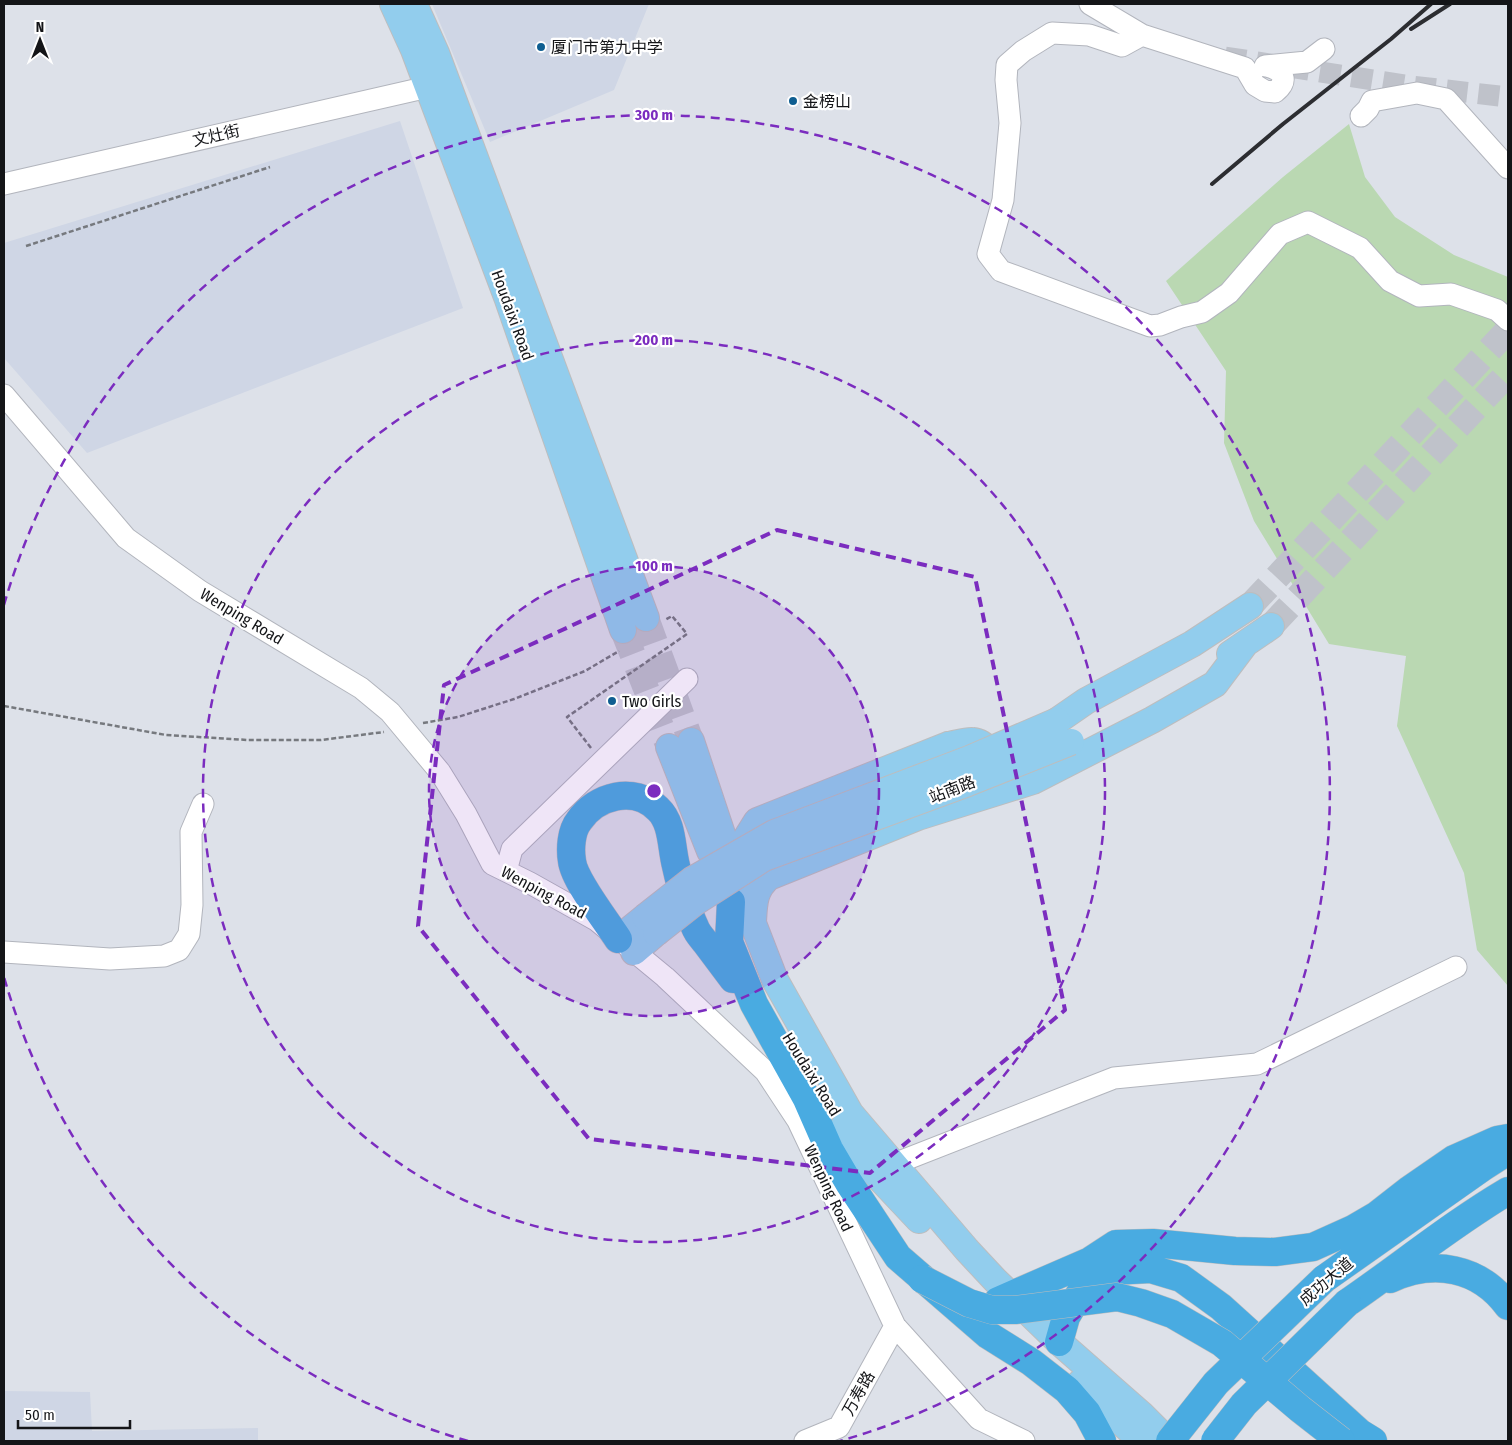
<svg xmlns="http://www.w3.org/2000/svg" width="1512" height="1445" viewBox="0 0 1512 1445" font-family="'Fira Sans Condensed','Noto Sans SC',sans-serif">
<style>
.built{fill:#cfd6e5}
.green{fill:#bad8b2}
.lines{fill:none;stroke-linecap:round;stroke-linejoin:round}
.minor-tunnel{stroke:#bfc2ca;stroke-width:21;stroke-dasharray:21 11;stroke-linecap:butt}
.major-tunnel{stroke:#bfc2ca;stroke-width:26;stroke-dasharray:26 13;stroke-linecap:butt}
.minor-casing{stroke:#b2b5bd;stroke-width:23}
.major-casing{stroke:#bdbdbe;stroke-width:28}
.highway-casing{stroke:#bdbdbe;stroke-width:29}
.path{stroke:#76797e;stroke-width:2.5;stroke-dasharray:5 2.5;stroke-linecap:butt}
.minor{stroke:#fff;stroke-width:21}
.major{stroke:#92cded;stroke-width:26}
.highway{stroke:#49abe1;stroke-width:28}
.rail{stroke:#2c2d31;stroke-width:4}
.major-bridge-casing{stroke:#bdbdbe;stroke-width:28;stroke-linecap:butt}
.highway-bridge-casing{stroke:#bdbdbe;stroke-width:29;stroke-linecap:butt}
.major-bridge{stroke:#92cded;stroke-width:26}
.highway-bridge{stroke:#49abe1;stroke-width:28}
.marked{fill:none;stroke:#7b2cbf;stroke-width:4;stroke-dasharray:10 6;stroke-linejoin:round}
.ring{fill:none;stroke:#7b2cbf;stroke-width:2.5;stroke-dasharray:9 6}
.poi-dot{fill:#0f5e91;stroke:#fff;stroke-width:2}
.labels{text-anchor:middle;stroke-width:4.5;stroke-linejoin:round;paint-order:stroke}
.poi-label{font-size:16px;fill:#141518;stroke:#fff;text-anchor:start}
.street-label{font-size:16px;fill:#141518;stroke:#fff}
.centre{fill:#7b2cbf;stroke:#fff;stroke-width:2.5}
.ring-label{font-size:15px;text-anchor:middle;font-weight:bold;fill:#7b2cbf;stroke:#fff;stroke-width:4.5;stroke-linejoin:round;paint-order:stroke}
</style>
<rect width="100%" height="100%" fill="#dde1e9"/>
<path class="built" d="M432 4H649L614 90 490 142Z
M400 121 463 308 87 453 4 358V243Z
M4 1391 90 1392 92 1431 258 1428V1441H4Z"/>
<path class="green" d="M1349 124 1365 177 1395 217 1454 255 1508 277V986L1477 950 1464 873 1397 726 1406 656 1329 644 1254 521 1224 443 1226 371 1166 281 1283 177Z"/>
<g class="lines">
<path class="minor-tunnel" d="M1225 57 1411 86 1508 97"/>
<path class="major-tunnel" d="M1250 606 1508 330
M646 618 691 741
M1271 626 1508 373
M623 630 669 747"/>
<g class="minor-casing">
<path id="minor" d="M1090 4 1142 35 1245 68 1255 85 1265 91 1275 92C1289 81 1284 70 1267 66
M1142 35 1122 46 1089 35 1052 33 1023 51 1007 65 1006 80 1010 123 1003 200 988 254 1001 271 1150 326 1160 325 1181 317 1202 312 1229 293 1280 234 1308 222 1360 248 1390 281 1419 296 1451 294 1497 310 1508 320
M1265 66 1307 62 1324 49
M1361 116 1368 109 1372 101 1417 93 1446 99 1508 168
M4 184 428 87
M4 395 126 538 200 591 361 688 390 712 440 772 466 814 492 864 530 883 596 920 665 977 765 1071 798 1121 895 1326 979 1419 1024 1441
M506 871 512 849 687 679
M4 952 110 959 164 956 179 950 189 934 192 905 191 832 203 804
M894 1164 1114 1078 1257 1064 1456 967
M805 1441 839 1427 895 1326"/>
</g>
<g class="major-casing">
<path id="major" d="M393 4 414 50 507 297 623 630
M414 4 436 53 646 618
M1230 654 1271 626
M1057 721 1086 701 1192 644 1250 606
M691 741 744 900 775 980 850 1113 967 1250 995 1280 1059 1342 1141 1414 1168 1441
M669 747 710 851
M737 853 757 821 948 745C956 744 966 740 973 741 986 742 994 757 995 768
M753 922C754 903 754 890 769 877L918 817 1033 781 1152 720 1215 684 1245 644
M618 939 645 917
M634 952 656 933
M844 1126 870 1168 919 1220
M1080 1383 1141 1441"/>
</g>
<g class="highway-casing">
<path id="highway" d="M731 902 729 942 754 1004 807 1099 829 1149 849 1183 898 1257 988 1335 1031 1362 1067 1390 1087 1413 1102 1441
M618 939C607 922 574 880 572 861 570 849 571 831 579 821 596 796 634 785 658 809 673 823 671 847 676 866 680 884 687 910 695 927 697 933 702 938 706 943 715 955 724 967 733 979
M1324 1279 1483 1167 1508 1151
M1390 1279C1434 1259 1479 1267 1508 1306
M998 1301 1090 1261 1116 1244 1153 1243 1235 1251 1275 1252 1313 1247 1353 1229 1377 1215 1409 1190 1454 1159 1497 1140 1508 1138
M1347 1303C1401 1266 1452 1224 1508 1191
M1059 1342 1066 1317 1083 1288 1113 1271 1151 1269 1181 1278 1221 1307 1360 1433 1373 1441"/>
</g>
<path class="path" d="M26 246 270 167
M4 706 166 735 248 740H321L384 732
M423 723 458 717 514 699 585 671 619 651
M591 748 567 717 687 634 672 616 665 620"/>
<use href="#minor" class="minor"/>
<use href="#major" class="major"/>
<use href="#highway" class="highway"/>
<path class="rail" d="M1411 29 1450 4
M1212 184 1283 124 1391 39 1431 4"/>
<g class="major-bridge-casing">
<path id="major-bridge" d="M645 917 692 880 774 833 969 759 1057 721
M656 933 694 903 764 858 968 783 1071 742"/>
</g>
<g class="highway-bridge-casing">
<path id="highway-bridge" d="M922 1279 969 1303 992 1310H1015L1117 1297 1141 1303 1172 1314 1222 1343 1300 1409 1341 1441
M1170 1441 1216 1383 1324 1279
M1215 1441 1244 1404 1347 1303"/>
</g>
<use href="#major-bridge" class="major-bridge"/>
<use href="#highway-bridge" class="highway-bridge"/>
</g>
<path class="marked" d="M777 530 975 577 1065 1010 870 1173 589 1139 418 926 444 685Z"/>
<circle cx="654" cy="791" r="225" fill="#7b2cbf" fill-opacity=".12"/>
<g class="ring">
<circle cx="654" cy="791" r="225"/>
<circle cx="654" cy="791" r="451"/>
<path d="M468 1441A676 676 0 0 1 4 977M4 605A676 676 0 1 1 840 1441"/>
</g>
<g class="poi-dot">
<circle cx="541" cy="47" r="5"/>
<circle cx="793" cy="101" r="5"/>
<circle cx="612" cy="701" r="5"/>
</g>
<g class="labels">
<g class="poi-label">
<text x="551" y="53">厦门市第九中学</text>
<text x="803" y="107">金榜山</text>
<text x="622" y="707">Two Girls</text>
</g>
<g class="street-label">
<text transform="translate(216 135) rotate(-13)" y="6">文灶街</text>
<text transform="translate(513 315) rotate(70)" y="6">Houdaixi Road</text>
<text transform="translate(242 616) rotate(31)" y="6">Wenping Road</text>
<text transform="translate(952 789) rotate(-21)" y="6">站南路</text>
<text transform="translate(544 892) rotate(28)" y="6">Wenping Road</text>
<text transform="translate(812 1074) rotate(58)" y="6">Houdaixi Road</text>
<text transform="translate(829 1188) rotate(65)" y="6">Wenping Road</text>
<text transform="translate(1326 1281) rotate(-40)" y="6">成功大道</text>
<text transform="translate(858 1393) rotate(-61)" y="6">万寿路</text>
</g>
</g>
<circle cx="654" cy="791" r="8" class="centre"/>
<g class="ring-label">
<text x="654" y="120">300 m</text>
<text x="654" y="345">200 m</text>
<text x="654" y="571">100 m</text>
</g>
<rect width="1512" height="1445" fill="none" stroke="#141518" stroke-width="10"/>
<g transform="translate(40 40)" stroke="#ffffff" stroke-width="4" paint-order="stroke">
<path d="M0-4L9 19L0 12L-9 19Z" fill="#141518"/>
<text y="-8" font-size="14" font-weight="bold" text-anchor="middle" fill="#141518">N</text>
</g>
<path d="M18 1420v8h112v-8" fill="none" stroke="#141518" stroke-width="2.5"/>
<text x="25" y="1420" font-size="15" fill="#141518" stroke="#ffffff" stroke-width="4" paint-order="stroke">50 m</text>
</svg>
